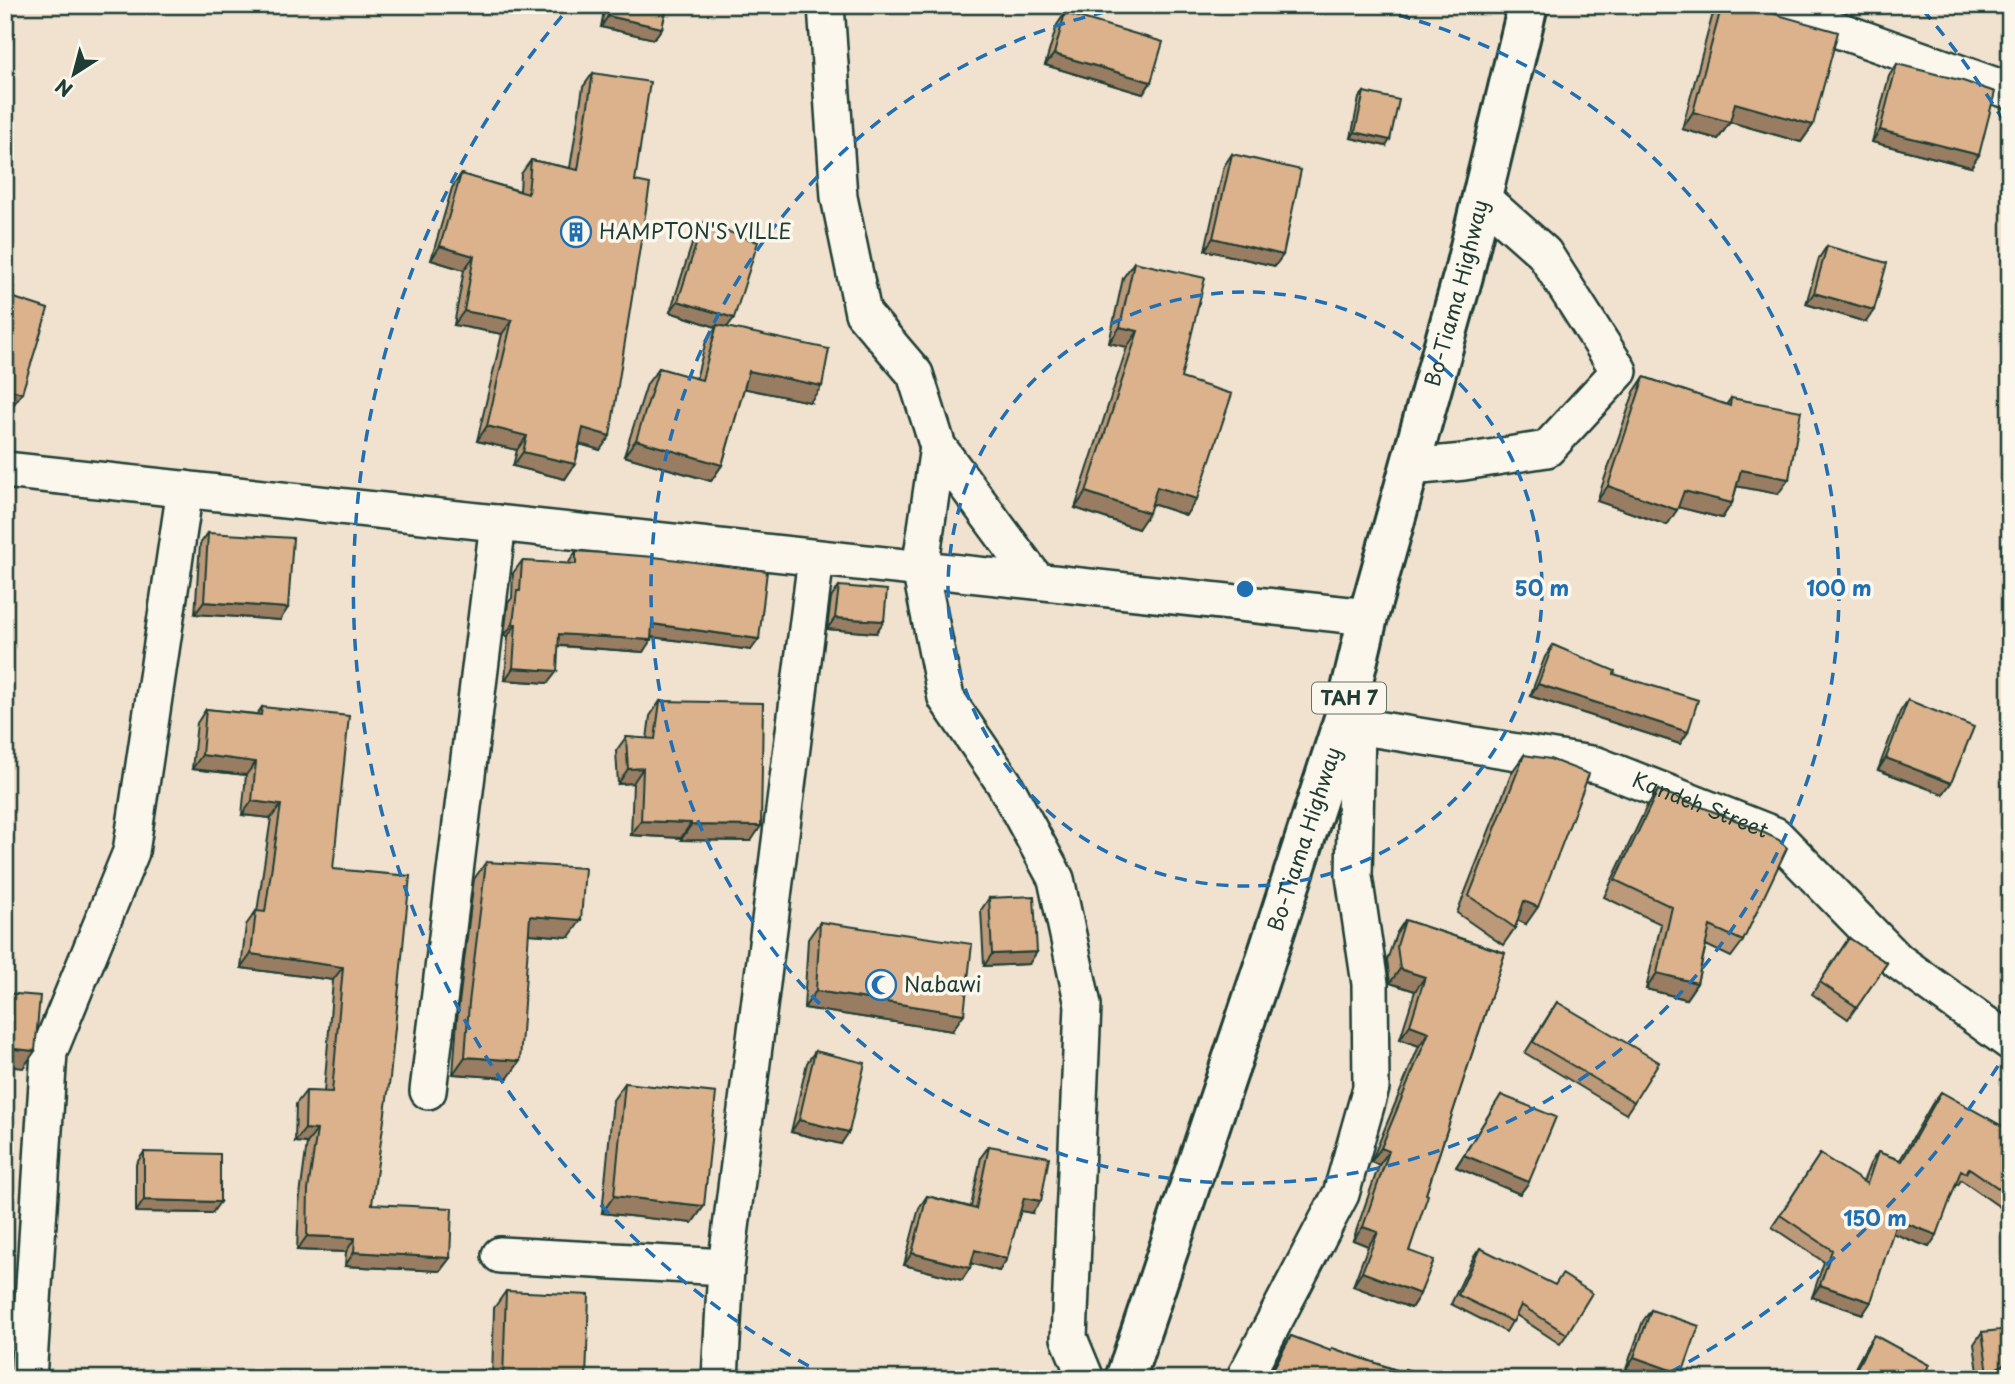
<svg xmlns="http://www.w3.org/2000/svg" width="2015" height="1384" viewBox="0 0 2015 1384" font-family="'Playpen Sans',sans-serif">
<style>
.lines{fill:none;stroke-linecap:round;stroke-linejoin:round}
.minor-casing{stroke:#1f3d34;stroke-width:40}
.trunk-casing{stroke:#1f3d34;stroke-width:44}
.minor{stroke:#fbf7ec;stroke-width:35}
.trunk{stroke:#fbf7ec;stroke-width:38}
.wall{fill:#bc9978;stroke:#1f3d34;stroke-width:2}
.shaded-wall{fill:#997d62;stroke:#1f3d34;stroke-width:2}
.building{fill:#dbb28c;stroke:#1f3d34;stroke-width:2}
.ring{fill:none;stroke:#1f6fb2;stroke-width:3.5;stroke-dasharray:12 9}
.labels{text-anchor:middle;stroke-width:7;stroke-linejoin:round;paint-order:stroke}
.shield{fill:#fbf7ec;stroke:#61756b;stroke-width:2}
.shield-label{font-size:19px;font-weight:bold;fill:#1f3d34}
.poi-label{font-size:21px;fill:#1f3d34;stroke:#fbf7ec;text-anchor:start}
.street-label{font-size:21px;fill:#1f3d34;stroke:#fbf7ec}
.centre{fill:#1f6fb2;stroke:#fbf7ec;stroke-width:3.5}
.ring-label{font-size:21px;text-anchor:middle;font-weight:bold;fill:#1f6fb2;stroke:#fbf7ec;stroke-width:7;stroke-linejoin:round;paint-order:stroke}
</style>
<rect width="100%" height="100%" fill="#f1e2cf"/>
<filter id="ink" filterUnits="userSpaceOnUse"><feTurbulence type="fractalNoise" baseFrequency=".0143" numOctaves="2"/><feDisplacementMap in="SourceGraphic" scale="14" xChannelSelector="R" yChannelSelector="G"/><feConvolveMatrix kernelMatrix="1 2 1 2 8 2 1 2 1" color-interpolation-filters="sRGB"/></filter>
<g filter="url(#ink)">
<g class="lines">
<g class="minor-casing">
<g id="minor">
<path d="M826 5 839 197 863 313 915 374 938 447 1037 581"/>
<path d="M1768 5 2010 91"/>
<path d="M938 447 920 569 946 698 1004 783 1056 879 1083 1005 1069 1338 1086 1379"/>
<path d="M1410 467 1464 462 1547 449 1619 371 1544 253 1482 198"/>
<path d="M5 470 1368 617"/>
<path id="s1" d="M1357 726 1597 765 1775 835 1898 961 2010 1042"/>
<path d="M428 1091 498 523"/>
<path d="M500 1255 726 1267 816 558"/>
<path d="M28 1379 49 1052 131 852 185 489"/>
<path d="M720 1379 726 1267"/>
<path d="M1244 1379 1341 1194 1371 1088 1370 984 1354 876 1357 726 1345 715"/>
</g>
</g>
<g class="trunk-casing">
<g id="trunk">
<path id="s2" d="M1125 1379 1264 965 1345 715 1368 617 1463 276 1528 5"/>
</g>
</g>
<use href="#minor" class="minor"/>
<use href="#trunk" class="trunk"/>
</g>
<path class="wall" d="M605 5H667L662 28 654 39 601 27Z
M1720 5H1743L1813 125 1801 142 1730 122 1718 139 1682 129 1712 17Z
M1065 13 1151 82 1143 94 1045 65 1057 25Z
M1897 64 1971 167 1872 142 1889 76Z
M593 73 635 181 600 450 580 444 575 464 565 479 513 466 517 450 477 441 502 334 454 325 464 270 431 260 452 188 461 174 520 191 521 174 531 160 570 168 583 87Z
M1364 92 1386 146 1351 138 1359 98Z
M1232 154 1275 266 1205 250 1224 166Z
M703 223 727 327 810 402 744 388 722 465 711 481 624 456 647 384 659 368 696 379 706 341 716 327 670 312 695 235Z
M1827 246 1866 322 1806 304 1819 258Z
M1134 262 1181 378 1186 515 1152 504 1138 529 1075 508 1127 347 1109 343 1123 278Z
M1644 377 1726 405 1731 398 1778 494 1737 486 1732 503 1722 518 1678 507 1667 525 1597 501 1634 392Z
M208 533 280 620 195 614 200 544Z
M576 551 751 650 651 637 643 652 558 646 548 683 505 680 508 636H504L508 603 512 598 513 573 522 561 568 564Z
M839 586 876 633 827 629 831 598Z
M1553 645 1614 674 1688 732 1680 744 1530 696 1545 657Z
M1908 700 1943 794 1878 770 1900 712Z
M660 701 751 841 681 840V838L631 835 633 783 618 784 616 751 626 737 647 739 650 716Z
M262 707 333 869 372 1204 450 1258 440 1271 345 1266 346 1252 297 1250 299 1203 307 1143 295 1142 296 1104 306 1091 324 1092 333 980 241 968 246 925 256 911 257 912 271 818 242 815 246 775 192 769 197 723 206 709 257 714Z
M1524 755 1526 924 1518 920 1515 928 1503 945 1457 913 1512 772Z
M1658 790 1743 941 1731 957 1706 945 1697 983 1686 999 1646 989 1661 924 1604 897 1647 806Z
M486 862 569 937 528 934 508 1078 453 1074 457 1020 474 879Z
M989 898 1029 964 984 966 981 910Z
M1405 920 1505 953 1426 1194 1409 1251 1420 1294 1411 1308 1353 1286 1368 1246 1353 1240 1379 1165 1371 1162 1419 1046 1400 1039 1415 991 1390 983 1387 960 1396 934Z
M820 922 952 1031 804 1008 808 939Z
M1849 938 1887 963 1848 1019 1812 994Z
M1557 1002 1634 1102 1626 1114 1525 1053Z
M815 1051 841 1144 791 1132 807 1063Z
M625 1083 704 1206 692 1223 602 1213 613 1100Z
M1941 1092 2002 1126 2010 1115V1214L1961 1180 1958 1185 1956 1184 1929 1247 1893 1233 1863 1314 1812 1297 1824 1262 1772 1227 1820 1154 1863 1182 1870 1164 1878 1152 1900 1160 1932 1104Z
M1501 1095 1529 1182 1520 1194 1456 1167Z
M989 1146 1032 1213 1021 1211 999 1271 971 1263 962 1280 904 1265 919 1208 927 1196 971 1207 981 1157Z
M144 1152 212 1213 136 1212V1164Z
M1480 1248 1567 1334 1560 1344 1516 1315 1506 1332 1451 1304 1473 1258Z
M506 1291 586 1379H492L494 1308Z
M1651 1310 1682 1374 1678 1379H1654L1626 1369 1643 1321Z
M1982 1332 2010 1368 1990 1379H1979L1974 1344Z
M1874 1335 1922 1379H1849L1866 1347Z
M1291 1336 1330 1351 1332 1348 1403 1372 1405 1369 1435 1379H1267L1283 1348Z"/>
<path class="shaded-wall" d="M972 5H992L988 10Z
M608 16 662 28 654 39 601 27Z
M1054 54 1151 82 1143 94 1045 65Z
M1735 103 1813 125 1801 142 1723 120Z
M1693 112 1730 122 1718 139 1682 129Z
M1880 130 1979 155 1971 167 1872 142Z
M1355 132 1390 140 1386 146 1351 138Z
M1213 238 1283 255 1275 266 1205 250Z
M440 246 474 256 464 270 431 260Z
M1814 293 1874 310 1866 322 1806 304Z
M678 301 734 318 725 330 670 312Z
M464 311 512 320 502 334 454 325Z
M1120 327 1138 331 1127 347 1109 343Z
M749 371 822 386 810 402 737 387Z
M5 388 22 393 14 404 5 401Z
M487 426 527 436 517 450 477 441Z
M583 428 610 436 600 450 573 442Z
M636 440 722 465 711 481 624 456Z
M523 452 575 464 565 479 513 466Z
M1741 470 1789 479 1778 494 1730 485Z
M1608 486 1677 510 1667 525 1597 501Z
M1157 487 1197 499 1186 515 1146 502Z
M1684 491 1732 503 1722 518 1673 506Z
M1086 492 1149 513 1138 529 1075 508Z
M204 602 288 608 280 620 195 614Z
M835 618 884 621 876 633 827 629Z
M513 624H516L508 636H504Z
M652 624 759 639 751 650 644 636Z
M559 634 651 640 643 652 551 645Z
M513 668 557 671 548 683 505 680Z
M1538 684 1688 732 1680 744 1530 696Z
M202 755 256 762 246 775 192 769Z
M1886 758 1951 783 1943 794 1878 770Z
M643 768 633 783 618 784 628 769Z
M252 801 281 805 271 818 242 815Z
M641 821 691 823 681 838 631 835Z
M691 825 761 826 751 841 681 840Z
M1524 901 1538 907 1526 924 1512 918Z
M530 916 581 920 569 937 518 933Z
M1037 952 1029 964 984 966 992 954Z
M251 954 343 967 333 980 241 968Z
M1400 969 1425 977 1415 991 1390 983Z
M1657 973 1697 983 1686 999 1646 989Z
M816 991 964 1014 952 1031 804 1008Z
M1410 1025 1429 1032 1419 1046 1400 1039Z
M5 1048 35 1051 23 1068 5 1066Z
M465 1057 520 1061 508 1078 453 1074Z
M799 1120 849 1132 841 1144 791 1132Z
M305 1129 317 1130 307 1143 295 1142Z
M1381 1148 1389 1151 1379 1165 1371 1162Z
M1464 1155 1529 1182 1520 1194 1456 1167Z
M614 1196 704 1206 692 1223 602 1213Z
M1024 1198 1041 1201 1032 1213 1016 1210Z
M144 1200 220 1202 212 1213 136 1212Z
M1897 1220 1937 1235 1929 1247 1889 1232Z
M1363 1227 1378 1232 1368 1246 1353 1240Z
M307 1236 355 1238 346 1252 297 1250Z
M975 1250 1007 1259 999 1271 966 1262Z
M354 1252 450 1258 440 1271 345 1266Z
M912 1253 970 1268 962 1280 904 1265Z
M1362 1272 1420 1294 1411 1308 1353 1286Z
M1820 1285 1871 1302 1863 1314 1812 1297Z
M1634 1357 1682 1374 1678 1379H1654L1626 1369Z
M2010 1361V1368L1990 1379H1984L1988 1373Z"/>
<path class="building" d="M611 5H667L662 28 608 16Z
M1722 5H1743L1838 32 1813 125 1735 103 1730 122 1693 112Z
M1065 13 1163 42 1151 82 1054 54Z
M1897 64 1963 81 1995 92 1979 155 1880 130Z
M593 73 650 82 635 181 650 184 610 436 583 428 575 464 523 452 527 436 487 426 512 320 464 311 474 256 440 246 461 174 528 194 531 160 578 170Z
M1364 92 1399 100 1390 140 1355 132Z
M1232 154 1301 170 1283 255 1213 238Z
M703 223 758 242 734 318 678 301Z
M1827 246 1887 263 1874 310 1814 293Z
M1134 262 1205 278 1181 378 1232 394 1197 499 1157 487 1149 513 1086 492 1138 331 1120 327Z
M5 295 48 309 22 393 5 388Z
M717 325 829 349 822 386 749 371 722 465 636 440 659 368 702 380Z
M1644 377 1730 406 1731 398 1801 411 1789 479 1741 470 1732 503 1684 491 1677 510 1608 486Z
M208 533 293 538 288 608 204 602Z
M576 551 654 557 767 571 759 639 652 624 651 640 559 634 557 671 513 668 516 624H513L517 591H520L522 561 576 564Z
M839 586 887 590 884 621 835 618Z
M1553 645 1615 671 1614 674 1698 700 1688 732 1538 684Z
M1908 700 1974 727 1951 783 1886 758Z
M660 701 763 703 761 826 691 825V823L641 821 643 768 628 769 626 737 655 739Z
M262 707 349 716 333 869 410 876 390 1078 372 1204 452 1208 450 1258 354 1252 355 1238 307 1236 308 1190 317 1130 305 1129 306 1091 332 1092 343 967 251 954 256 911 265 912 281 805 252 801 256 762 202 755 206 709 261 715Z
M1524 755 1550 759 1589 774 1538 907 1524 901 1515 928 1469 896Z
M1658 790 1748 825 1779 840 1787 848 1743 941 1710 926 1697 983 1657 973 1672 907 1615 880Z
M486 862 585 868 581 920 530 916 520 1061 465 1057 469 1003Z
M1034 896 1037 952 992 954 989 898Z
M1405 920 1505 953 1426 1194 1428 1195 1409 1251 1434 1260 1420 1294 1362 1272 1378 1232 1363 1227 1389 1151 1381 1148 1429 1032 1410 1025 1425 977 1400 969 1397 946Z
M820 922 972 944 964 1014 816 991Z
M1849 938 1887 963 1857 1007 1820 982Z
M5 993 40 996 35 1051 5 1048Z
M1557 1002 1659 1062 1634 1102 1533 1042Z
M815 1051 865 1063 849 1132 799 1120Z
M625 1083 716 1093 704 1206 614 1196Z
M1941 1092 2002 1126 2010 1115V1196L1969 1168 1966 1173 1961 1170 1937 1235 1897 1220 1871 1302 1820 1285 1832 1250 1780 1215 1820 1154 1867 1184 1878 1152 1902 1161Z
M1501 1095 1556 1117 1529 1182 1464 1155Z
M989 1146 1049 1157 1041 1201 1024 1198 1007 1259 975 1250 970 1268 912 1253 927 1196 976 1209Z
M144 1152 220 1154V1202L144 1200Z
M1480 1248 1555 1285 1562 1274 1592 1293 1567 1334 1521 1305 1513 1322 1458 1295Z
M506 1291 589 1295 586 1379H503Z
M1651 1310 1699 1326 1682 1374 1634 1357Z
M2010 1329V1361L1988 1373 1982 1332Z
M1874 1335 1929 1365 1922 1379H1851Z
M1291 1336 1331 1351 1332 1348 1404 1373 1405 1369 1435 1379H1268Z"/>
</g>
<g class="ring">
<circle cx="1245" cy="589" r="297"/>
<path d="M1358 6A594 594 0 1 1 1132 6"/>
<path d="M2009 1048A891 891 0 0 1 1663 1376M827 1376A891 891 0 0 1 567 10M1923 10A891 891 0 0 1 2009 130"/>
</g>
<defs>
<g id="building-ring" transform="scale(1.575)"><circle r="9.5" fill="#fbf7ec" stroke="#1f6fb2" stroke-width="1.5"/><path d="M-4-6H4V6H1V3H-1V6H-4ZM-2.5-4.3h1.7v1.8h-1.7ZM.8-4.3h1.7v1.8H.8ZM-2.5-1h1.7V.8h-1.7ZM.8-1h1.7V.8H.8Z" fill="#1f6fb2"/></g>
<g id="mosque-ring" transform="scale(1.575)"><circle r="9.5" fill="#fbf7ec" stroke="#1f6fb2" stroke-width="1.5"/><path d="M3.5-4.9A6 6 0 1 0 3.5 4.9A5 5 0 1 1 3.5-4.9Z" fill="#1f6fb2"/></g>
</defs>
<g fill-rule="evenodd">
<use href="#building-ring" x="576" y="232"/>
<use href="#mosque-ring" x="881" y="985"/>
</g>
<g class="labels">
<rect class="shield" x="1312" y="682.5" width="74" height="31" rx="5"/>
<g class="shield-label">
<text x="1349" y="705">TAH 7</text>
</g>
<g class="poi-label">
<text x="599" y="239">HAMPTON'S VILLE</text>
<text x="904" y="992">Nabawi</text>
</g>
<g class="street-label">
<text dy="7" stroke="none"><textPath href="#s2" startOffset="1136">Bo-Tiama Highway</textPath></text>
<text dy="7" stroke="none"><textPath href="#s1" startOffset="354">Kandeh Street</textPath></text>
<text dy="7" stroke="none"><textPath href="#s2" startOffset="569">Bo-Tiama Highway</textPath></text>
</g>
</g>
<circle cx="1245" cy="589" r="10" class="centre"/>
<g class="ring-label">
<text x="1542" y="596">50 m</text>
<text x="1839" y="596">100 m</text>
<text x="1875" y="1226">150 m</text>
</g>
<rect width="2015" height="1384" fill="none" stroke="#fbf7ec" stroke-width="28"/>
<rect x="14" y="14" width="1987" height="1356" fill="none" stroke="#1f3d34" stroke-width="2.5" filter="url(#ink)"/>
<g transform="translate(74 74) rotate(216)" stroke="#fbf7ec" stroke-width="5" paint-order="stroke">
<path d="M0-5L12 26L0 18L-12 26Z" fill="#1f3d34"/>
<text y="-10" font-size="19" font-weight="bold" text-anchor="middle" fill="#1f3d34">N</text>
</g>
</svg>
